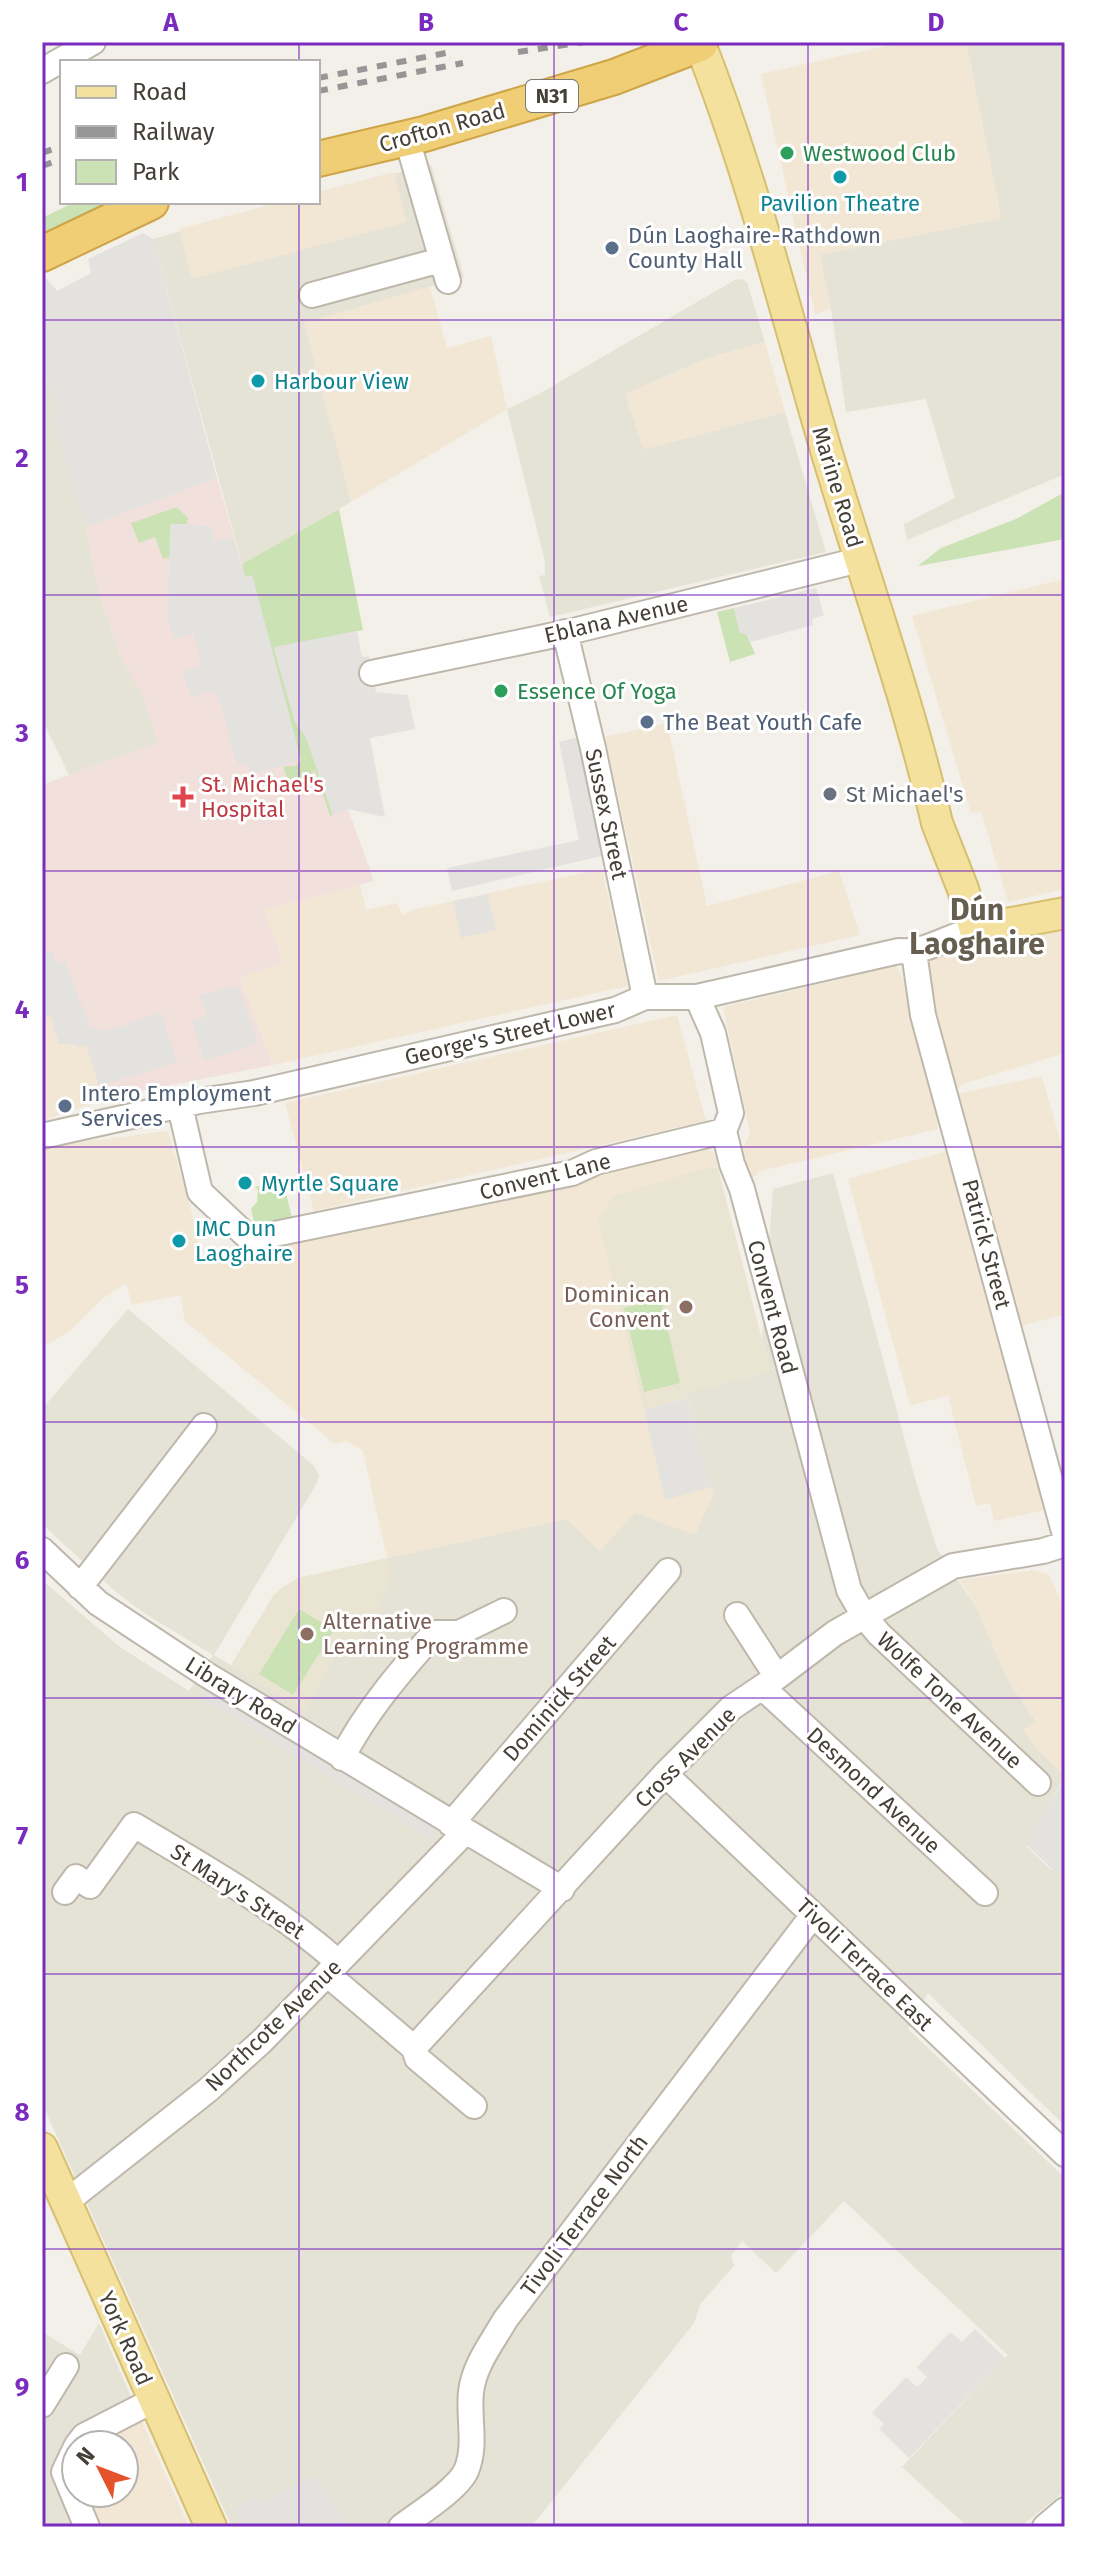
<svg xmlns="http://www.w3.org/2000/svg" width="1107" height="2569" viewBox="0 0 1107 2569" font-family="'Fira Sans',sans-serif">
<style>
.residential{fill:#e5e2d6}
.commercial{fill:#f2e7d5}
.education{fill:#eae5d3}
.medical{fill:#f1e0dc}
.green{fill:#cbe2b4}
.parking{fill:#e4e2df}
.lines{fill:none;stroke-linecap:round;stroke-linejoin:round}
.minor-casing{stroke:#bdb8ab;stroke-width:28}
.major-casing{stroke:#d8bf70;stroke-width:34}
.highway-casing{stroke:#cea446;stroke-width:38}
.minor{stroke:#fff;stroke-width:24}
.major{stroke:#f4e19e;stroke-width:30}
.highway{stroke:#f0ce75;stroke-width:34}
.rail{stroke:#969696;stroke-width:6;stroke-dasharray:10 10;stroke-linecap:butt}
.grid{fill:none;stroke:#7b2cbf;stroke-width:2;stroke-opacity:0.55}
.leisure-dot{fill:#2e9e5b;stroke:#fff;stroke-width:3}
.culture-dot{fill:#0f9aa8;stroke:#fff;stroke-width:3}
.service-dot{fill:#5c6f8a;stroke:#fff;stroke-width:3}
.worship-dot{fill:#6b7280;stroke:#fff;stroke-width:3}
.health-dot{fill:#e0444e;stroke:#fff;stroke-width:3}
.education-dot{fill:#8d6e63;stroke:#fff;stroke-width:3}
.labels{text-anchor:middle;stroke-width:6;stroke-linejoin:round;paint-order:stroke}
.shield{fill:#fff;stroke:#7d7973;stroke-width:2}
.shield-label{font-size:20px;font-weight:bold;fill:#454037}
.street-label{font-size:22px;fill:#454037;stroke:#fff}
.leisure-label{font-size:22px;fill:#27864d;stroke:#fff;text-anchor:start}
.culture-label{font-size:22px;fill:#0d838f;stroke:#fff;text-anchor:start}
.service-label{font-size:22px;fill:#4e5e75;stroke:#fff;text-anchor:start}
.health-label{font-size:22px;fill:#be3a42;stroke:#fff;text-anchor:start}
.worship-label{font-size:22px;fill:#5b616d;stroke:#fff;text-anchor:start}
.education-label{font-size:22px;fill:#785e54;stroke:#fff;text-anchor:end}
.district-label{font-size:30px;font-weight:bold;fill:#665e4f;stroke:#fff}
.neatline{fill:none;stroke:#7b2cbf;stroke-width:3}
.grid-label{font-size:26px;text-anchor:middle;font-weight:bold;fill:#7b2cbf}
</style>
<rect width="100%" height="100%" fill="#f2f0e8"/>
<path class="residential" d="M966 42H1065V474L907 540 904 524 955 498 926 399 846 412 831 308 819 255 1001 218Z
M431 165 464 277 305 323 351 502 242 564 153 239 281 202H318V192Z
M742 279 747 282 765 342 705 359 626 394 631 412 645 449 785 412 826 552 550 617 539 576 545 575V562L507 409 537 395 735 280Z
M42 364 56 408 54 425 86 527 97 586 118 650 144 700 158 742 69 775 42 719Z
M833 1173 914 1475 937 1549 976 1607 1008 1680 1036 1721 1024 1731 1037 1749 1065 1776 1026 1846 1051 1870 1065 1855V2126L928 1993 908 2029 1065 2178V2491L1020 2527H968L902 2467 1008 2355 844 2201 776 2273 742 2241 731 2256 734 2266 701 2303 694 2323 531 2527H232L42 2103V1580L120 1647 189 1691 213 1655 144 1613 116 1592 42 1524V1409L128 1309 314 1466 319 1475 317 1483 214 1655 305 1710 334 1658 390 1576 387 1558 566 1519 635 1512 713 1495 686 1393 770 1371 762 1339 773 1189Z
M99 2323 141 2420 76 2445V2493L93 2527H42V2332L80 2355Z"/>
<path class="commercial" d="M904 42H966L1001 218 820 255 831 308 815 315 761 74Z
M394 172 407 222 192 279 179 229 281 202H318V192Z
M430 286 447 348 491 336 507 409 351 502 304 323Z
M765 342 785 412 645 449 642 446 626 394 705 359Z
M1065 579V889L1008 902 981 811 971 813 912 616Z
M667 723 707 906 839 871 860 935 659 981 605 737Z
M602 869 628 986 273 1065 240 977 283 962 263 910 360 884 366 910 397 903 402 915 415 909Z
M1065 922V1053L963 1084 948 1096 1042 1076 1065 1157V1314L1012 1329 926 1031 938 1129 760 1171 742 1189 736 1163 750 1133 723 1007 896 966 921 1013 914 953Z
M51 1015 75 1044 86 1045 91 1054 100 1101 42 1121V1018Z
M677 1015 706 1121 314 1211 285 1103Z
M168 1131 192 1213 202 1264 342 1233 566 1170 585 1172 706 1148 715 1154 718 1168 709 1167 644 1410 687 1398 713 1495 695 1535 635 1513 600 1551 566 1519 387 1558 363 1451 347 1441 335 1444 185 1321 180 1295 132 1305 126 1283 103 1298 69 1332 42 1347V1147Z
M951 1150 1045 1510 994 1521 990 1503 976 1506 948 1396 910 1405 848 1179Z
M1035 1570 1049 1575 1065 1610V1776L1037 1749 1023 1730 1036 1720 1008 1680 976 1607 960 1580Z
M141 2420 189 2527H93L79 2493H124V2445H91Z"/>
<path class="education" d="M709 1167 718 1168 770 1371 687 1393V1398L644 1410 598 1219 613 1196Z
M387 1558 391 1576 375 1617 353 1651 339 1654V1657L334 1658 305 1711 231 1665 273 1596 283 1587 298 1578Z"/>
<path class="medical" d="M217 478 245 576 252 575 330 815 348 809 374 881 264 910 283 962 240 978 273 1065 100 1099 91 1054 86 1046 77 1047 75 1044H59L51 1016 42 1018V785L158 742 144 701 118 650 97 586 86 527Z"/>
<path class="green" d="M75 202H111L42 236V218Z
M1065 492V539L918 566 941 548 1016 519Z
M177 507 188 518 187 524H170V557L163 559 155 537 139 543 131 523Z
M339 509 363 630 274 648 295 722 306 737 333 815 330 816 315 770 301 784 291 790 283 766H296L301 760 252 576 245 577 242 564Z
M734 608 740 632 747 635 755 654 730 662 717 612Z
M283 1181 292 1218 255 1227 251 1209 257 1202 258 1190 255 1187Z
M661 1299 680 1383 644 1392 624 1308Z
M299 1609 334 1630 293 1695 259 1674Z"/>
<path class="parking" d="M143 233 153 239 217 478 86 527 54 425 56 408 42 364V281L47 279 57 291 91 273 88 259Z
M170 524 210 526 215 542 233 537 245 577 252 575 301 760 251 775 246 762 238 765 228 739 230 738 217 693 214 694 212 690 192 698 183 673 202 664 193 634 174 639 168 621Z
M816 588 824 615 812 619 813 625 751 642 747 635 740 633 734 608Z
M357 631 362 657 369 656 376 692 408 695 415 729 370 738 385 817 348 809 333 815 306 737 295 722 274 647Z
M579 737 606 855 452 891 447 868 579 840 559 742Z
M488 894 496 930 461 938 453 901Z
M52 952 57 964 65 961 90 1028 108 1031 161 1012 177 1062 99 1086 86 1045 77 1047 75 1044H59L51 1016 42 1018V953Z
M238 986 258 1043 204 1061 192 1021 207 1016 200 995Z
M687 1398 711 1487 665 1500 644 1410Z
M208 1684 438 1826 430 1839 200 1697Z
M1065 1778V1861L1055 1872 1026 1844Z
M975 2329 1005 2358 909 2458 879 2429 884 2424 872 2413 906 2377 917 2387 927 2377 917 2367 950 2332 962 2342Z
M314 2476 348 2524 342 2527H242L233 2510 256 2497 261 2504Z"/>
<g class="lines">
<g class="minor-casing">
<path id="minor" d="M42 71 93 42
M407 139 448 281
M312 295 441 260
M565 632 593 748 645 997
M372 673 569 632 859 560
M914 952 923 1015 1065 1535
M697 997 713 1033 731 1113 724 1131 732 1164 742 1189 849 1590 864 1616 879 1634 1038 1783
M180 1106 200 1192 250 1239 572 1173 596 1162 724 1131
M42 1136 199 1101 254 1093 615 1010 645 997H697L899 951C925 954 949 935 975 930
M42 1550 98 1603 207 1675 562 1889
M80 1587 204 1426
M737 1615 777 1677
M762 1687 985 1893
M342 1758C366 1711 400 1672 434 1633H459L504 1611
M665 1774 1065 2154
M451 1824 668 1571
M65 1892 76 1877 90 1886 134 1825C204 1867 276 1907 338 1962
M327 1974 414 2048 417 2058 474 2106
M414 2048 665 1774 731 1708 777 1677 835 1633 953 1566 1043 1551 1065 1544
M66 2202 208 2090 263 2040 465 1832
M42 2405 66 2366
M77 2445 84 2436 154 2400
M76 2447 64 2472 87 2527
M401 2527C418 2514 457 2490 466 2471 477 2445 468 2419 471 2392 474 2365 492 2343 505 2320L813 1915
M1045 2527 1065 2510"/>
</g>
<g class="major-casing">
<path id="major" d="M702 42 700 44C752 176 786 314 826 450 863 574 908 697 937 823L963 889 975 930 1065 913
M42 2148 211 2527"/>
</g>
<g class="highway-casing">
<path id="highway" d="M318 159 424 134 614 77 700 44
M42 254 151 202"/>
</g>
<use href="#minor" class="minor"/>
<use href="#major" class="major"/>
<use href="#highway" class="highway"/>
<path class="rail" d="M518 52 584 42
M318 78 451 52
M318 91 463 63
M42 153 62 146
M42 166 62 159"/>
</g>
<path class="grid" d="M299 42V62M554 42V2527M808 42V2527M299 202V2527M42 320H1065M42 595H1065M42 871H1065M42 1147H1065M42 1422H1065M42 1698H1065M42 1974H1065M42 2249H1065"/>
<g class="leisure-dot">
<circle cx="787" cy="153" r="8"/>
<circle cx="501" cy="691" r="8"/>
</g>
<g class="culture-dot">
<circle cx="840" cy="177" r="8"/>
<circle cx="258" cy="381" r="8"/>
<circle cx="245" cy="1183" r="8"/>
<circle cx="179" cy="1241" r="8"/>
</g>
<g class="service-dot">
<circle cx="612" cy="248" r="8"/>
<circle cx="647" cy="722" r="8"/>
<circle cx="65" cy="1106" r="8"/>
</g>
<circle class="worship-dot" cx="830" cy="794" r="8"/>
<path class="health-dot" d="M179 785h8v8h8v8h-8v8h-8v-8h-8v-8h8z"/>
<g class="education-dot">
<circle cx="686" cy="1307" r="8"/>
<circle cx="307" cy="1634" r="8"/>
</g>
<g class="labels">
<rect class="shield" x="526" y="80" width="52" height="32" rx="6"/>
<g class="shield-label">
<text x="552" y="103">N31</text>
</g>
<g class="street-label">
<text transform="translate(442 127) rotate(-16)" y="8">Crofton Road</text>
<text transform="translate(838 487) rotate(73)" y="8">Marine Road</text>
<text transform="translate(616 619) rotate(-13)" y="8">Eblana Avenue</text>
<text transform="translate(607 814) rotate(78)" y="8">Sussex Street</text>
<text transform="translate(510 1033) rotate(-13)" y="8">George's Street Lower</text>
<text transform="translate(545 1176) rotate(-14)" y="8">Convent Lane</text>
<text transform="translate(987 1244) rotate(75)" y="8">Patrick Street</text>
<text transform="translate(773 1307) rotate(75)" y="8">Convent Road</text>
<text transform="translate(241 1695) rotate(32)" y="8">Library Road</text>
<text transform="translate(559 1698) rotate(-49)" y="8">Dominick Street</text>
<text transform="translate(950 1700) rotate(43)" y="8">Wolfe Tone Avenue</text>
<text transform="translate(685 1757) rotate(-45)" y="8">Cross Avenue</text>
<text transform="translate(874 1790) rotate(43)" y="8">Desmond Avenue</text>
<text transform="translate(238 1891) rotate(33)" y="8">St Mary's Street</text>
<text transform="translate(865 1964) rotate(44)" y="8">Tivoli Terrace East</text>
<text transform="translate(273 2025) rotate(-44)" y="8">Northcote Avenue</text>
<text transform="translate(584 2215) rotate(-53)" y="8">Tivoli Terrace North</text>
<text transform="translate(126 2338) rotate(66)" y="8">York Road</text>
</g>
<g class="leisure-label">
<text x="803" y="161">Westwood Club</text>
<text x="517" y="699">Essence Of Yoga</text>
</g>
<g class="culture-label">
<text x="840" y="211" text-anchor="middle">Pavilion Theatre</text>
<text x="274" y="389">Harbour View</text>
<text x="261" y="1191">Myrtle Square</text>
<text x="195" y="1236">IMC Dun<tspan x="195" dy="25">Laoghaire</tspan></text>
</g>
<g class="service-label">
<text x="628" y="243">Dún Laoghaire-Rathdown<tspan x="628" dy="25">County Hall</tspan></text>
<text x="663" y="730">The Beat Youth Cafe</text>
<text x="81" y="1101">Intero Employment<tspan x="81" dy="25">Services</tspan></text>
</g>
<g class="health-label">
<text x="201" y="792">St. Michael's<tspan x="201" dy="25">Hospital</tspan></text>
</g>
<g class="worship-label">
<text x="846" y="802">St Michael's</text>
</g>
<g class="education-label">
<text x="670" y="1302">Dominican<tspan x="670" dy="25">Convent</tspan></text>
<text x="323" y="1629" text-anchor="start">Alternative<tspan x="323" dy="25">Learning Programme</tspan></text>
</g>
<g class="district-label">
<text x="977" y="920">Dún<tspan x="977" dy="34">Laoghaire</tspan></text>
</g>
</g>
<rect width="1107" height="2569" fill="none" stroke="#ffffff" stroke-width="88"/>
<rect x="60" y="60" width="260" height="144" fill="#ffffff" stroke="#b5b3af" stroke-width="2"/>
<rect x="76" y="86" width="40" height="12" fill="#f4e19e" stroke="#b5b3af" stroke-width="2"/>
<text x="132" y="100" font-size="24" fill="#454037">Road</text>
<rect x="76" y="126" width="40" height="12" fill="#969696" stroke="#b5b3af" stroke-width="2"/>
<text x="132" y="140" font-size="24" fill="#454037">Railway</text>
<rect x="76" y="160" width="40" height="24" fill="#cbe2b4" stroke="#b5b3af" stroke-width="2"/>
<text x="132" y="180" font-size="24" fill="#454037">Park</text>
<g transform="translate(100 2469) rotate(312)"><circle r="38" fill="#ffffff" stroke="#b5b3af" stroke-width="2"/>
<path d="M0-6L14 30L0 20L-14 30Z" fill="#e5532c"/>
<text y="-12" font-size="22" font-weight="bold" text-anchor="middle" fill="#454037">N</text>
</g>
<rect x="44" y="44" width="1019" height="2481" class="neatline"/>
<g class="grid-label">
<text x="171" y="31">A</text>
<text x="426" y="31">B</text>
<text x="681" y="31">C</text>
<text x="936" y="31">D</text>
<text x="22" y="191">1</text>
<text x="22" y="467">2</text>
<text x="22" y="742">3</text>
<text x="22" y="1018">4</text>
<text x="22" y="1294">5</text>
<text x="22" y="1569">6</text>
<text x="22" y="1845">7</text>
<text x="22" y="2121">8</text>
<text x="22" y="2396">9</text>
</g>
</svg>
